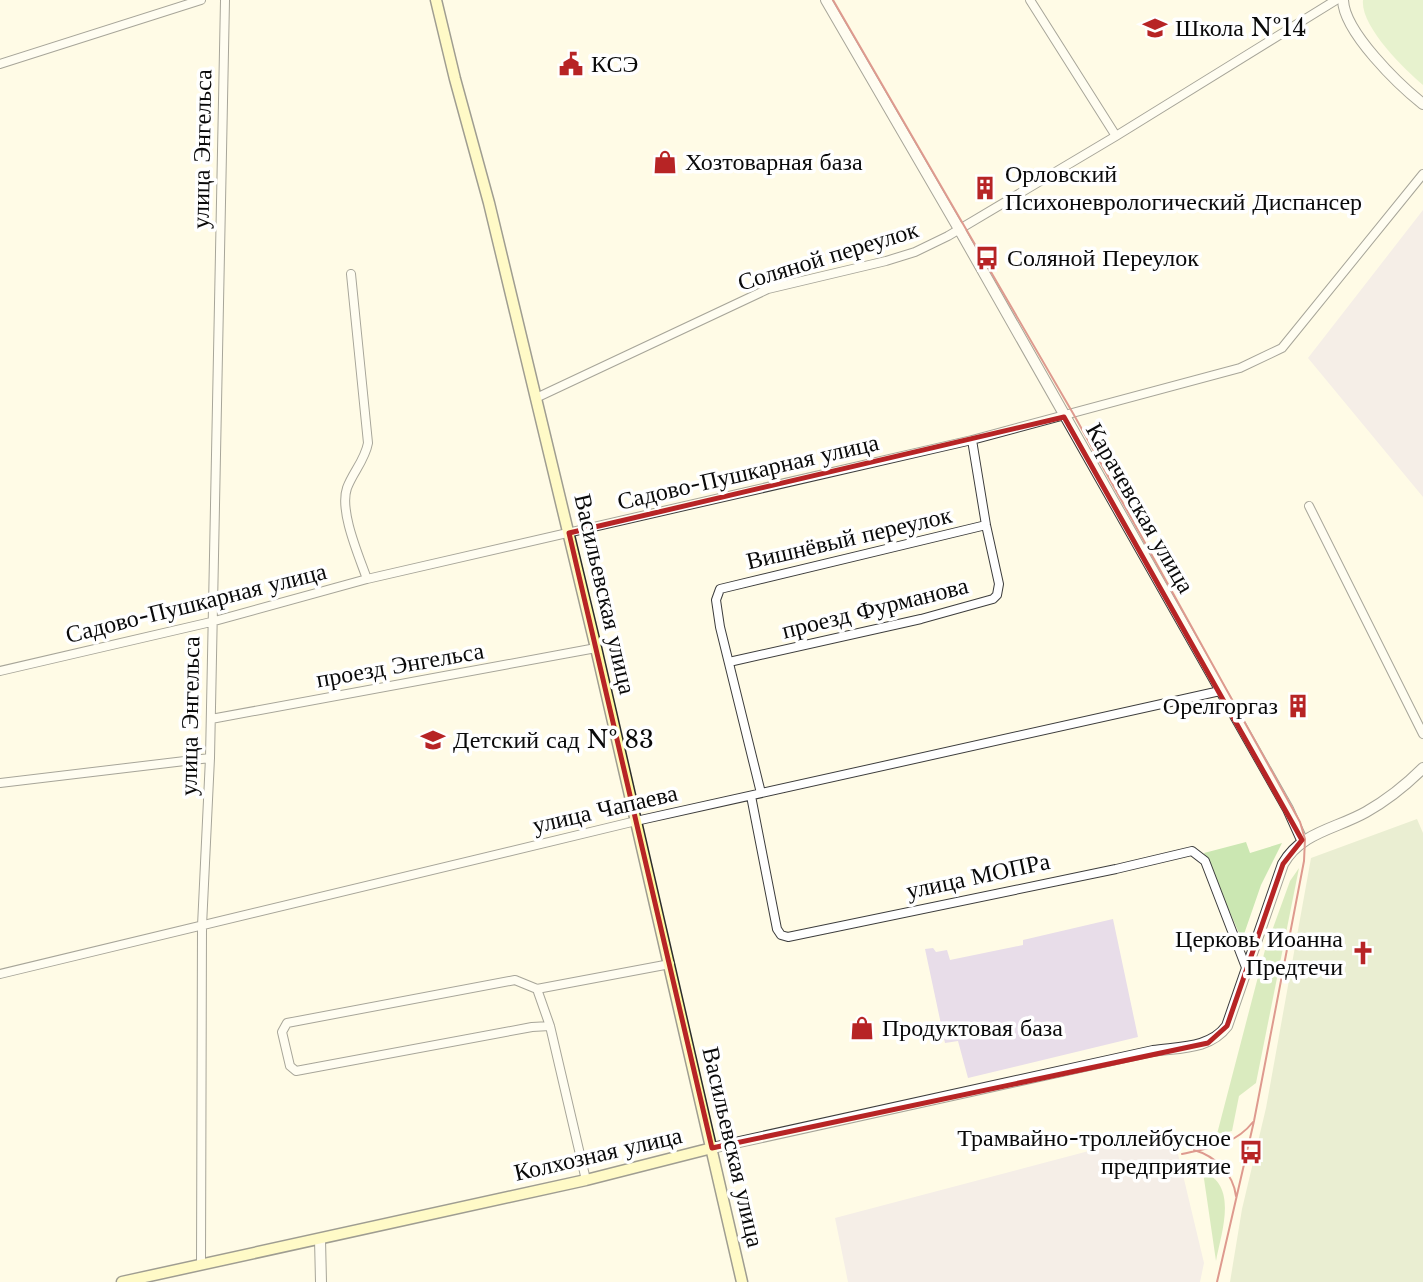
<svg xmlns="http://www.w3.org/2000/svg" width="1423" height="1282" viewBox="0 0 1423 1282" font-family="'Libre Baskerville',serif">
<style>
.industrial{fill:#e8dde9}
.green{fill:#cbe7b2}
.forest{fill:#aed891}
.cemetery{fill:#d1deba}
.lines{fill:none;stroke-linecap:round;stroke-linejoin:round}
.minor-casing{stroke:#3d3d3d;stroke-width:10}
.tertiary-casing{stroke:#3d3d3d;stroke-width:12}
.secondary-casing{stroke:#2c2c2c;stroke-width:13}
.minor{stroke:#fff;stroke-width:8}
.tertiary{stroke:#fff;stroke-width:10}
.secondary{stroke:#fff8a2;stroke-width:10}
.tram{stroke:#b72425;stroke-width:2}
.marked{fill:none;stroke:#b72425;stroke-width:5;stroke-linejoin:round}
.labels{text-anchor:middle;stroke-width:7;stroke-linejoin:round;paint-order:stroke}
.poi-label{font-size:24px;fill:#0a0a0a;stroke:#fff;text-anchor:start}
.street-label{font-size:24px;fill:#0a0a0a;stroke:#fff}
</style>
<rect width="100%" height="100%" fill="#fffbe6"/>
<path class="industrial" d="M1423 210V497L1308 358Z
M1113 919 1138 1037 968 1078 958 1041 945 1043 925 949 933 948 936 952 947 950 950 960 1023 945V940Z
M1172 1129 1204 1263 1200 1282H848L835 1218Z"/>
<path class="green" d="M1363 0H1423V85C1404 69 1360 26 1363 0Z
M1246 842 1250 853 1282 843 1261 885 1242 940 1204 853Z"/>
<path class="forest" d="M1299 868 1256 1083 1239 1096 1232 1131 1217 1134 1265 950 1290 881Z
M1203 1172C1239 1185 1221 1233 1216 1261Z"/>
<path class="cemetery" d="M1417 819 1423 833V1282H1230L1242 1209 1266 1108 1311 858Z"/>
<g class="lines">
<g class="minor-casing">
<path id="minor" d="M1030 0 1116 136
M0 64 201 0
M351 274 368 443C365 460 353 472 347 488 339 511 359 556 367 579
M536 398 768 289 886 261 915 252 948 236 1116 136 1336 0
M1309 506 1423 734
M729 662 921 619 993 599 997 595 999 584 986 525 972 440
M0 671 211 622 367 579 972 440 1240 368 1282 348 1423 174
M211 719 596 648
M0 783 210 758
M761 793 720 627 716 600 720 589 986 525
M751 796 777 929 781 935 788 937 1116 869 1192 851 1205 861 1247 970
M0 974 636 821 1220 691
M537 989 550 1026
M586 1180 550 1026 532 1027 296 1071 290 1066 282 1032 287 1023 515 980 537 989 670 964
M201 1265 202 926 210 758 225 0"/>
</g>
<g class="tertiary-casing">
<path id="tertiary" d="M826 0 959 229 1288 809 1302 840
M1343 0C1344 32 1399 85 1423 104
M712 1148 1153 1051C1180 1047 1210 1049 1227 1026L1283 864C1301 832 1336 829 1366 812 1387 800 1406 785 1423 768
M320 1239 321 1282"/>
</g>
<g class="secondary-casing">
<path id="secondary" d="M436 0 455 79 489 203 596 648 742 1282
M122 1282 586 1180 712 1148"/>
</g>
<use href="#minor" class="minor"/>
<use href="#tertiary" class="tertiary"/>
<use href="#secondary" class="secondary"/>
<path class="tram" d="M833 0 1074 415 1300 822 1305 839 1304 861 1254 1121 1217 1282
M1194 1150C1215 1156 1233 1173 1236 1196
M1182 1154C1209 1148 1235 1145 1253 1122"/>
</g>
<path d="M0 0H1423V1282H0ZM1064 417 1302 840 1283 864 1227 1026 1208 1043 712 1148 569 533Z" fill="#fffbe6" fill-opacity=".55" fill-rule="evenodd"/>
<path class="marked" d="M1064 417 1302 840 1283 864 1227 1026 1208 1043 712 1148 569 533Z"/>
<defs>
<g id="school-bare" transform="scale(1.89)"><path d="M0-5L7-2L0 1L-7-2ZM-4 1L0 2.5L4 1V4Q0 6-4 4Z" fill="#b72425" stroke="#fff" stroke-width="2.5" paint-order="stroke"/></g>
<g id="civic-bare" transform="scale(1.89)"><path d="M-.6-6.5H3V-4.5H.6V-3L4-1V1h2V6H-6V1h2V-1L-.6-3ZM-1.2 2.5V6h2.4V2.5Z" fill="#b72425" stroke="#fff" stroke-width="2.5" paint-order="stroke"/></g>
<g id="shop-bare" transform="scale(1.89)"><path d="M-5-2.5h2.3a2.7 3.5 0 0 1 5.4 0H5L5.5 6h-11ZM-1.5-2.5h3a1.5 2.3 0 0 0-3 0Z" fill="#b72425" stroke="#fff" stroke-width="2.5" paint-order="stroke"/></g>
<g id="building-bare" transform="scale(1.89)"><path d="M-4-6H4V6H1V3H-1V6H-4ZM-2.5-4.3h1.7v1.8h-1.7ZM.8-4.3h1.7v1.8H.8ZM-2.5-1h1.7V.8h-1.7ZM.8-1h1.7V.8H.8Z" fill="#b72425" stroke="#fff" stroke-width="2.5" paint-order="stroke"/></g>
<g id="bus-bare" transform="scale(1.89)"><path d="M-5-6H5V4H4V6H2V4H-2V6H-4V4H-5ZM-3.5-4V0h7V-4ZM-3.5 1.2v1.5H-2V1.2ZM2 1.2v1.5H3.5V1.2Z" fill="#b72425" stroke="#fff" stroke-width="2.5" paint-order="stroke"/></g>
<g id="church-bare" transform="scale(1.89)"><path d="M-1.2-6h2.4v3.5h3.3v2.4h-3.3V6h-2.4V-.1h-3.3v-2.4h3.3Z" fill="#b72425" stroke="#fff" stroke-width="2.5" paint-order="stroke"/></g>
</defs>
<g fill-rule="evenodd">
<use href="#school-bare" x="1155" y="28"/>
<use href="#civic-bare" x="571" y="64"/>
<use href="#shop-bare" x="665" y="162"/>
<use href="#building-bare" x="985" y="188"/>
<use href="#bus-bare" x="987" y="258"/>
<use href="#building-bare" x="1298" y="706"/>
<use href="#school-bare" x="433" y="740"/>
<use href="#church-bare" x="1363" y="953"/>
<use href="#shop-bare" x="862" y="1028"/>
<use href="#bus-bare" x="1251" y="1152"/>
</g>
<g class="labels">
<g class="poi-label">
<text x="1175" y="36">Школа №14</text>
<text x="591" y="72">КСЭ</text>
<text x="685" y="170">Хозтоварная база</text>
<text x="1005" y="182">Орловский<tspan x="1005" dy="28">Психоневрологический Диспансер</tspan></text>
<text x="1007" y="266">Соляной Переулок</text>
<text x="1278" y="714" text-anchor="end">Орелгоргаз</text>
<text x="453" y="748">Детский сад № 83</text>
<text x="1343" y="947" text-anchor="end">Церковь Иоанна<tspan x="1343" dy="28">Предтечи</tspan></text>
<text x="882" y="1036">Продуктовая база</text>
<text x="1231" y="1146" text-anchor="end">Трамвайно-троллейбусное<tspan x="1231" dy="28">предприятие</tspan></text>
</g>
<g class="street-label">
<text transform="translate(202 149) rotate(-89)" y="8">улица Энгельса</text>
<text transform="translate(828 256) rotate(-17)" y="8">Соляной переулок</text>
<text transform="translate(748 472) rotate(-13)" y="8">Садово-Пушкарная улица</text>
<text transform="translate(1140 508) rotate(60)" y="8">Карачевская улица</text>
<text transform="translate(849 538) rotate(-13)" y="8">Вишнёвый переулок</text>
<text transform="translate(605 594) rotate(77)" y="8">Васильевская улица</text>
<text transform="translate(196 603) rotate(-14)" y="8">Садово-Пушкарная улица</text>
<text transform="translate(875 608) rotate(-14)" y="8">проезд Фурманова</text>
<text transform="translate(400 665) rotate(-10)" y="8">проезд Энгельса</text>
<text transform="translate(190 716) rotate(-89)" y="8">улица Энгельса</text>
<text transform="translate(605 809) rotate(-13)" y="8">улица Чапаева</text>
<text transform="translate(978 876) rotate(-12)" y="8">улица МОПРа</text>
<text transform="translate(733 1147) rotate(77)" y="8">Васильевская улица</text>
<text transform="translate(598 1154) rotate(-13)" y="8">Колхозная улица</text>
</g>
</g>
</svg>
